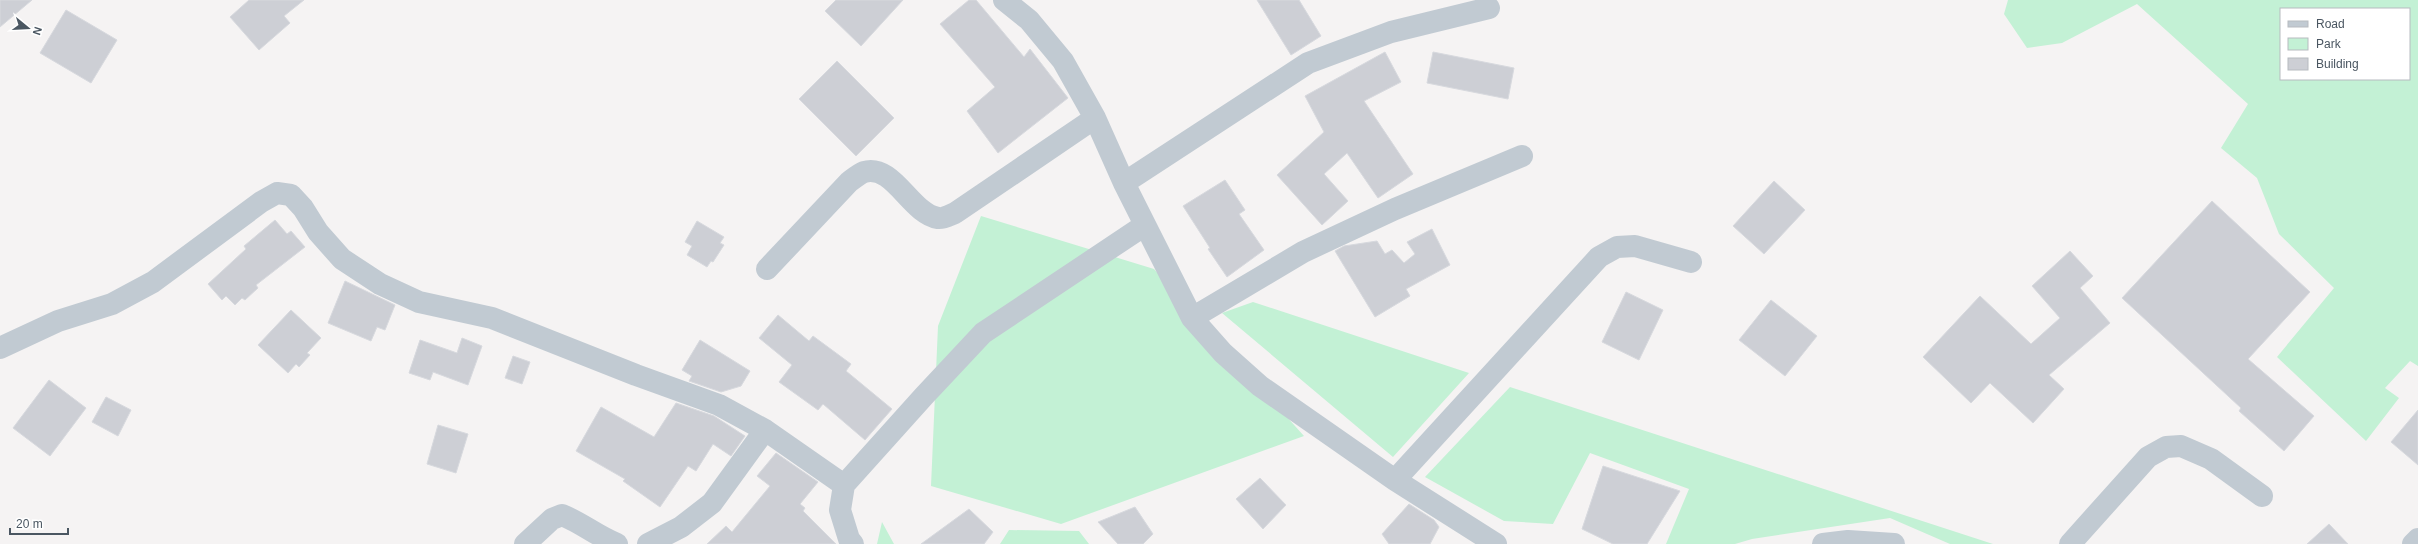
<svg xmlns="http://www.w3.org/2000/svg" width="2418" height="544" viewBox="0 0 2418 544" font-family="Helvetica,sans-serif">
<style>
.green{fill:#c3f1d5;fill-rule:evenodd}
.building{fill:#cdcfd5;stroke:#d7d9de}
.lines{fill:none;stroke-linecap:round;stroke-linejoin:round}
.minor{stroke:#c1cad2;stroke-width:22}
</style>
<rect width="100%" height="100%" fill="#f5f3f3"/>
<path class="green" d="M2008 0H2418V366L2410 361 2385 388 2399 398 2366 441 2277 357 2334 288 2279 234 2257 178 2221 148 2248 104 2137 4 2062 43 2027 48 2004 14ZM2281 9H2409V79H2281Z
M981 216 1154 269 1304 436 1061 524 931 486 938 326Z
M1253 302 1469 373 1393 457 1222 313Z
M1510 387 1993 544H1950L1890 518 1752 539 1735 544H1666L1689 489 1590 453 1553 524 1504 521 1425 477Z
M882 522 894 544H877Z
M1009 530 1079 531 1089 544H1000Z"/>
<path class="building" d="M0 0H32L0 27Z
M249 0H304L284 16 290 23 259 50 230 17Z
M836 0H903L861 46 825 11Z
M969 0H976L1024 57 1030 49 1068 98 998 153 967 111 995 87 940 24Z
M1257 0H1299L1321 36 1291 55Z
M66 10 117 40 91 83 40 53Z
M1385 52 1401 82 1364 101 1413 174 1378 198 1347 153 1324 174 1348 201 1322 225 1277 175 1324 132 1305 96Z
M1433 52 1514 68 1508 99 1427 83Z
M837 61 894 118 856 156 799 99Z
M1225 180 1245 210 1239 214 1264 250 1227 277 1208 249 1210 248 1183 206Z
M1774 181 1805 210 1764 254 1733 226Z
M2212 201 2310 292 2248 359 2314 416 2284 451 2239 411 2241 408 2122 298Z
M275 220 287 234 291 231 305 247 256 285 258 288 245 300 242 298 235 305 226 296 222 300 208 284 246 249 244 246Z
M697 221 724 237 720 243 724 245 713 262 711 261 707 267 687 255 692 246 685 242Z
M1432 229 1450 265 1406 289 1410 296 1375 317 1335 251 1344 246 1377 241 1385 254 1392 250 1404 263 1415 254 1407 242Z
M2070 251 2093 276 2080 288 2110 323 2049 375 2064 389 2033 423 1990 383 1971 403 1923 357 1980 296 2031 344 2060 318 2032 286Z
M345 281 395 305 385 330 377 327 371 341 328 323Z
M1626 292 1663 310 1639 360 1602 342Z
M1771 300 1817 336 1785 376 1739 340Z
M291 310 321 338 307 353 310 355 299 367 296 364 288 373 258 345Z
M778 315 809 341 813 336 851 364 846 371 892 409 865 440 823 404 818 410 779 382 792 365 759 338Z
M462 338 482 346 468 385 433 372 430 380 409 373 420 340 457 353Z
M700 340 750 371 741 386 721 392 689 381 692 376 682 370Z
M513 356 530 362 522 384 505 378Z
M49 380 86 408 50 456 13 428Z
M106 397 131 410 118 436 92 422Z
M676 403 714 416 745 436 731 456 713 444 696 471 688 466 660 507 623 481 625 479 576 451 601 407 654 437Z
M2418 410V465L2391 442Z
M438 425 468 434 456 473 427 464Z
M776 453 818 482 800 504 805 508 803 511 836 544H707L726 526 732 532 770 486 757 476Z
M1603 466 1680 491 1647 544H1613L1582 529Z
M1260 478 1286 505 1263 529 1236 499Z
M1409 504 1434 520 1439 527 1430 544H1389L1382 534Z
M1135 507 1153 534 1143 544H1118L1098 522Z
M969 509 993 532 984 544H921Z
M2329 524 2348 544H2307Z"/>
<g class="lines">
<path class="minor" d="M1004 0 1029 20 1063 61 1095 118 1124 183 1192 318 1223 353 1260 386 1395 480 1496 544
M1124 183 1308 63 1391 32 1489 8
M767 269 849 182C853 179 859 174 864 172 893 163 911 214 938 218 943 219 950 215 955 213L1095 118
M1192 318 1303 252 1395 209 1522 156
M0 348 58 321 112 304 153 282 261 202 277 193 291 195 303 208 318 232 342 259 380 284 419 302 492 318 636 375 719 405 765 430 844 485
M1395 480 1599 257 1617 247 1635 246 1691 262
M525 544 552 519 562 515C582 523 597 536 617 544
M648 544 681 527 712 503 765 430
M853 544 849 539 840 510 844 485 924 396 983 333 1145 225
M1823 544 1848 541 1894 544
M2070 544 2148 457 2166 447 2181 446 2211 459 2262 496
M2413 544 2418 539"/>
</g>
<rect x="2280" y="8" width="130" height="72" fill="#ffffff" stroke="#b7bbc0"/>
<rect x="2288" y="21" width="20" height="6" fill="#c1cad2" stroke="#b7bbc0"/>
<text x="2316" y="28" font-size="12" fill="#4a5661">Road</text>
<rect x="2288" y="38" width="20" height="12" fill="#c3f1d5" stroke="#b7bbc0"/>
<text x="2316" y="48" font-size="12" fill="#4a5661">Park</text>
<rect x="2288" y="58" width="20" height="12" fill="#cdcfd5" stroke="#b7bbc0"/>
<text x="2316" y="68" font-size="12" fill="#4a5661">Building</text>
<g transform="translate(28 28) rotate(108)" stroke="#ffffff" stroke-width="3" paint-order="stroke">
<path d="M0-3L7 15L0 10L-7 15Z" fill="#4a5661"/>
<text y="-6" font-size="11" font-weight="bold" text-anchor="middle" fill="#4a5661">N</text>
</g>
<path d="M10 528v6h58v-6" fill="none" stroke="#4a5661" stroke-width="2"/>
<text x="16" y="528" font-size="12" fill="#4a5661" stroke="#ffffff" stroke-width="3" paint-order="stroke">20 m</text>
</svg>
